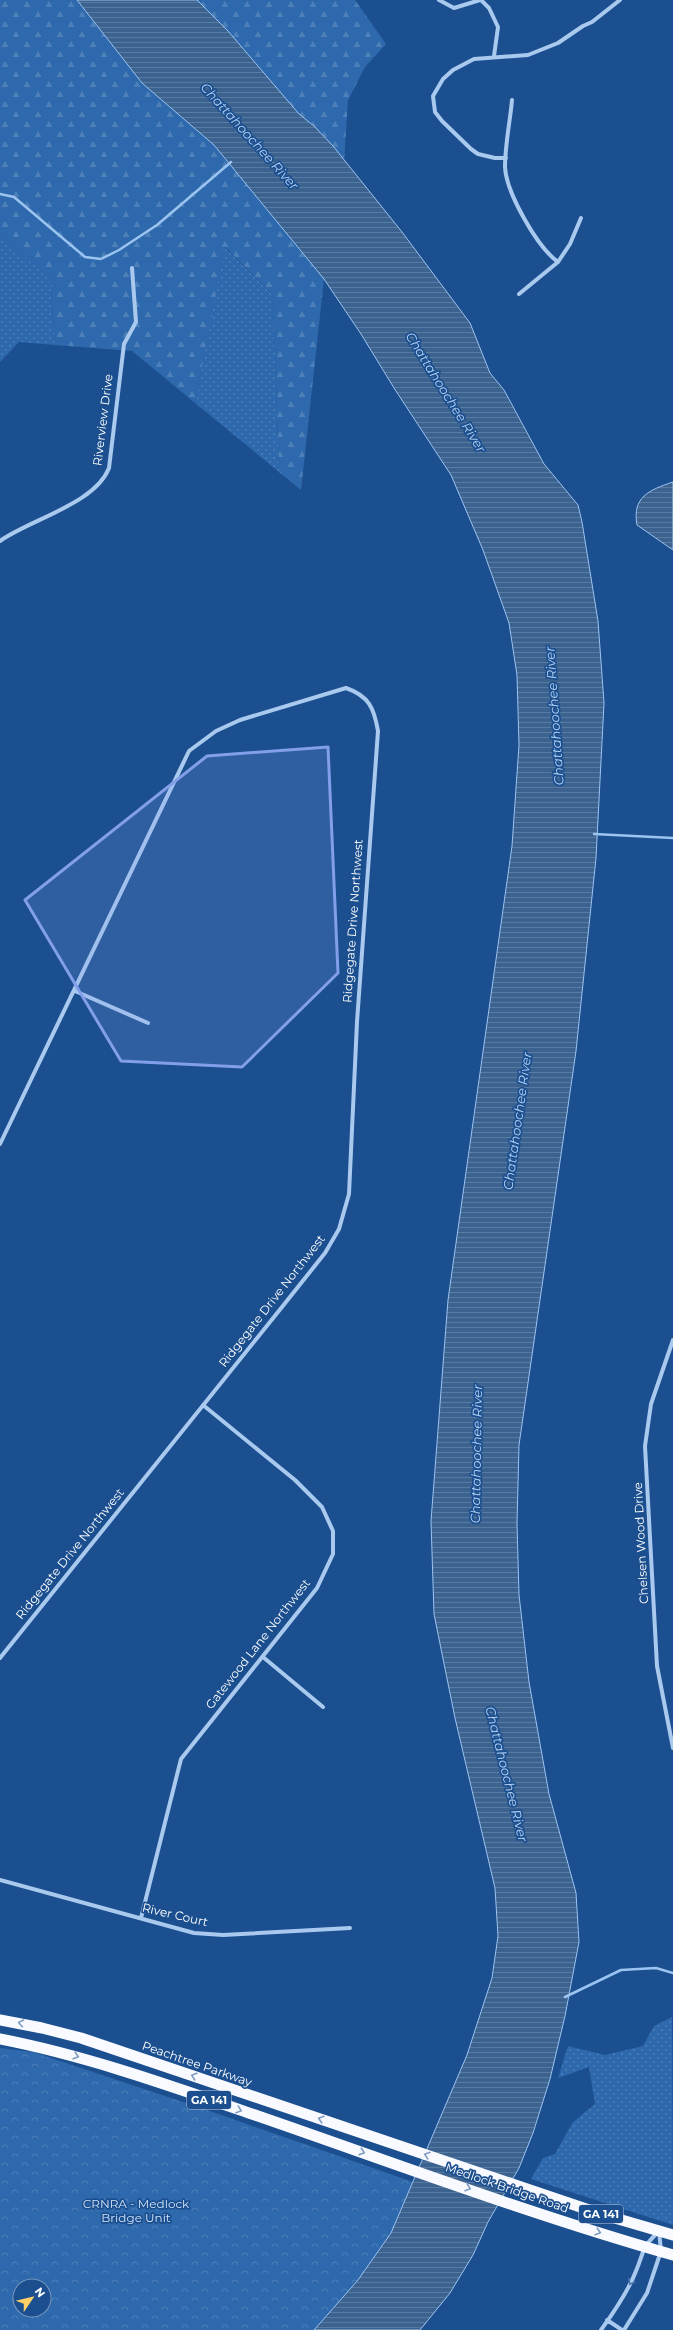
<svg xmlns="http://www.w3.org/2000/svg" width="673" height="2330" viewBox="0 0 673 2330" font-family="Montserrat,sans-serif">
<style>
.grass{fill:url(#grass-dots)}
.forest{fill:url(#forest-firs)}
.park{fill:url(#park-crowns);fill-rule:evenodd}
.water{fill:url(#water-rules);stroke:#9cc4f0}
.lines{fill:none;stroke-linecap:round;stroke-linejoin:round}
.stream{stroke:#9cc4f0;stroke-width:2.5}
.minor{stroke:#a9c9ee;stroke-width:4}
.trunk{stroke:#f8faff;stroke-width:11}
.oneway{stroke:#7e9cc1}
.oneway2{stroke:#4674ac}
.marked{fill:#839eea;fill-opacity:0.2;stroke:#839eea;stroke-width:3;stroke-linejoin:round}
.labels{text-anchor:middle;stroke-width:3.5;stroke-linejoin:round;paint-order:stroke}
.shield{fill:#1b4f8f;stroke:#bbcadd;stroke-width:1}
.shield-label{font-size:11px;font-weight:bold;fill:#fff}
.street-label{font-size:12px;fill:#fff;stroke:#1b4f8f}
.park-label{font-size:12px;fill:#cfe3fa;stroke:#1b4f8f}
.water-label{font-size:13px;font-style:italic;fill:#b5d3f5;stroke:#1b4f8f}
</style>
<defs>
<pattern id="grass-dots" width="8" height="8" patternUnits="userSpaceOnUse"><rect width="8" height="8" fill="#2e69ad"/><path d="M2 2h.1M6 6h.1" fill="none" stroke="#4d80b9" stroke-width="1.8" stroke-linecap="round"/></pattern>
<pattern id="forest-firs" width="22" height="20" patternUnits="userSpaceOnUse"><rect width="22" height="20" fill="#2e69ad"/><path d="M5 1l3.5 6h-7zM16 11l3.5 6h-7z" fill="#4d80b9"/></pattern>
<pattern id="park-crowns" width="20" height="18" patternUnits="userSpaceOnUse"><rect width="20" height="18" fill="#2e69ad"/><path d="M2 6a3 3 0 1 1 6 0M12 15a3 3 0 1 1 6 0" fill="none" stroke="#4d80b9"/></pattern>
<pattern id="water-rules" width="6" height="5" patternUnits="userSpaceOnUse"><rect width="6" height="5" fill="#3c6290"/><path d="M0 2.5h6" fill="none" stroke="#597aa1"/></pattern>
</defs>
<rect width="100%" height="100%" fill="#1b4f8f"/>
<path class="grass" d="M0 238 50 277 55 345 19 342 0 362Z
M224 247 273 295 279 472 195 403Z
M672 2017 673 2225 531 2179 543 2158 555 2154 573 2122 595 2104 589 2067 558 2078 568 2046 605 2055 643 2046 654 2026Z"/>
<path class="forest" d="M0 0H77L142 83 214 145 324 279 301 490 279 472 273 295 225 247 195 403 132 351 55 345 50 277 0 238Z
M181 0H355L386 44 365 67 348 100 342 194Z"/>
<path class="park" d="M0 2048 33 2052 204 2109 413 2182 391 2233 358 2280 314 2330H0ZM20 2286H44V2310H20Z"/>
<path class="water" d="M77 0H197L228 31 299 114 314 126 333 146 402 232 470 323 490 373 504 390 544 464 578 505 582 522 598 621 604 703 596 858 576 1051 519 1445 517 1523 519 1595 529 1682 549 1794 576 1893 579 1942 565 2016 550 2079 533 2133 519 2168 488 2222 473 2255 450 2293 420 2330H314L358 2280 391 2233 467 2055 492 1978 498 1936 495 1888 455 1718 434 1614 431 1521 448 1300 512 846 519 745 517 675 509 623 483 550 451 475 394 388 361 334 324 279 214 145 142 83Z
M673 482V550L637 525C632 497 649 490 673 482Z"/>
<g class="lines">
<path class="stream" d="M0 194 14 197 85 257 101 259 119 250 157 225 231 162
M594 834 673 838
M565 1997 621 1970 656 1968 673 1973"/>
<path class="minor" d="M439 0 454 8 480 0
M481 0 489 8 498 27 494 56
M512 100C510 122 505 145 505 167 506 192 537 247 558 262
M506 158H495L478 154 471 149 442 121 435 112 433 96 443 79 453 70 474 59 528 55 558 43 583 26 592 22 620 0
M519 294 558 262 570 244 581 218
M0 541C31 519 95 504 109 468L124 344 136 322 132 268
M75 991 148 1023
M0 1144 189 751 216 731 240 720 346 688C369 696 374 708 378 731L357 1022 349 1194 339 1229 325 1253 282 1307 0 1658
M673 1340 651 1404 645 1446 657 1666 673 1748
M263 1657 323 1707
M0 1880 194 1933 223 1935 350 1928
M141 1918 181 1759 317 1588 333 1554V1531L322 1507 295 1480 203 1405
M607 2320 622 2330
M601 2330C614 2312 628 2292 636 2271 645 2250 640 2250 658 2232
M624 2330 647 2293 661 2251 659 2231"/>
<path class="trunk" d="M0 2020 42 2028 81 2038 601 2214 673 2235
M0 2039C87 2056 171 2086 255 2115 394 2163 532 2215 673 2255"/>
</g>
<defs><path id="oneway-chevron" d="M-2-3.5L2.5 0L-2 3.5" fill="none" stroke-width="1.6" stroke-linecap="round" stroke-linejoin="round"/></defs>
<g class="oneway">
<use href="#oneway-chevron" transform="translate(21 2023) rotate(-170)"/>
<use href="#oneway-chevron" transform="translate(76 2056) rotate(16)"/>
<use href="#oneway-chevron" transform="translate(194 2076) rotate(-161)"/>
<use href="#oneway-chevron" transform="translate(239 2110) rotate(19)"/>
<use href="#oneway-chevron" transform="translate(321 2119) rotate(-162)"/>
<use href="#oneway-chevron" transform="translate(362 2152) rotate(19)"/>
<use href="#oneway-chevron" transform="translate(427 2155) rotate(-161)"/>
<use href="#oneway-chevron" transform="translate(468 2188) rotate(19)"/>
<use href="#oneway-chevron" transform="translate(598 2232) rotate(18)"/>
</g>
<use class="oneway2" href="#oneway-chevron" transform="translate(631 2282) rotate(118)"/>
<path class="marked" d="M328 747 338 973 242 1067 121 1061 25 900 207 756Z"/>
<g class="labels">
<g class="shield">
<rect x="187" y="2091" width="44" height="18" rx="3"/>
<rect x="579" y="2205" width="44" height="18" rx="3"/>
</g>
<g class="shield-label">
<text x="209" y="2104">GA 141</text>
<text x="601" y="2218">GA 141</text>
</g>
<g class="street-label">
<text transform="translate(103 420) rotate(-83)" y="4">Riverview Drive</text>
<text transform="translate(353 921) rotate(-86)" y="4">Ridgegate Drive Northwest</text>
<text transform="translate(272 1301) rotate(-52)" y="4">Ridgegate Drive Northwest</text>
<text transform="translate(641 1543) rotate(-93)" y="4">Chelsen Wood Drive</text>
<text transform="translate(70 1554) rotate(-51)" y="4">Ridgegate Drive Northwest</text>
<text transform="translate(258 1644) rotate(-52)" y="4">Gatewood Lane Northwest</text>
<text transform="translate(175 1915) rotate(13)" y="4">River Court</text>
<text transform="translate(197 2064) rotate(19)" y="4">Peachtree Parkway</text>
<text transform="translate(507 2188) rotate(19)" y="4">Medlock Bridge Road</text>
</g>
<g class="park-label">
<text x="136" y="2208">CRNRA - Medlock<tspan x="136" dy="14">Bridge Unit</tspan></text>
</g>
<g class="water-label">
<text transform="translate(250 136) rotate(48)" y="5">Chattahoochee River</text>
<text transform="translate(446 392) rotate(58)" y="5">Chattahoochee River</text>
<text transform="translate(554 716) rotate(-94)" y="5">Chattahoochee River</text>
<text transform="translate(517 1121) rotate(-82)" y="5">Chattahoochee River</text>
<text transform="translate(476 1454) rotate(-89)" y="5">Chattahoochee River</text>
<text transform="translate(507 1774) rotate(76)" y="5">Chattahoochee River</text>
</g>
</g>
<g transform="translate(32 2298) rotate(55)"><circle r="19" fill="#1b4f8f" stroke="#7695bc"/>
<path d="M0-3L7 15L0 10L-7 15Z" fill="#ffd166"/>
<text y="-6" font-size="11" font-weight="bold" text-anchor="middle" fill="#ffffff">N</text>
</g>
</svg>
